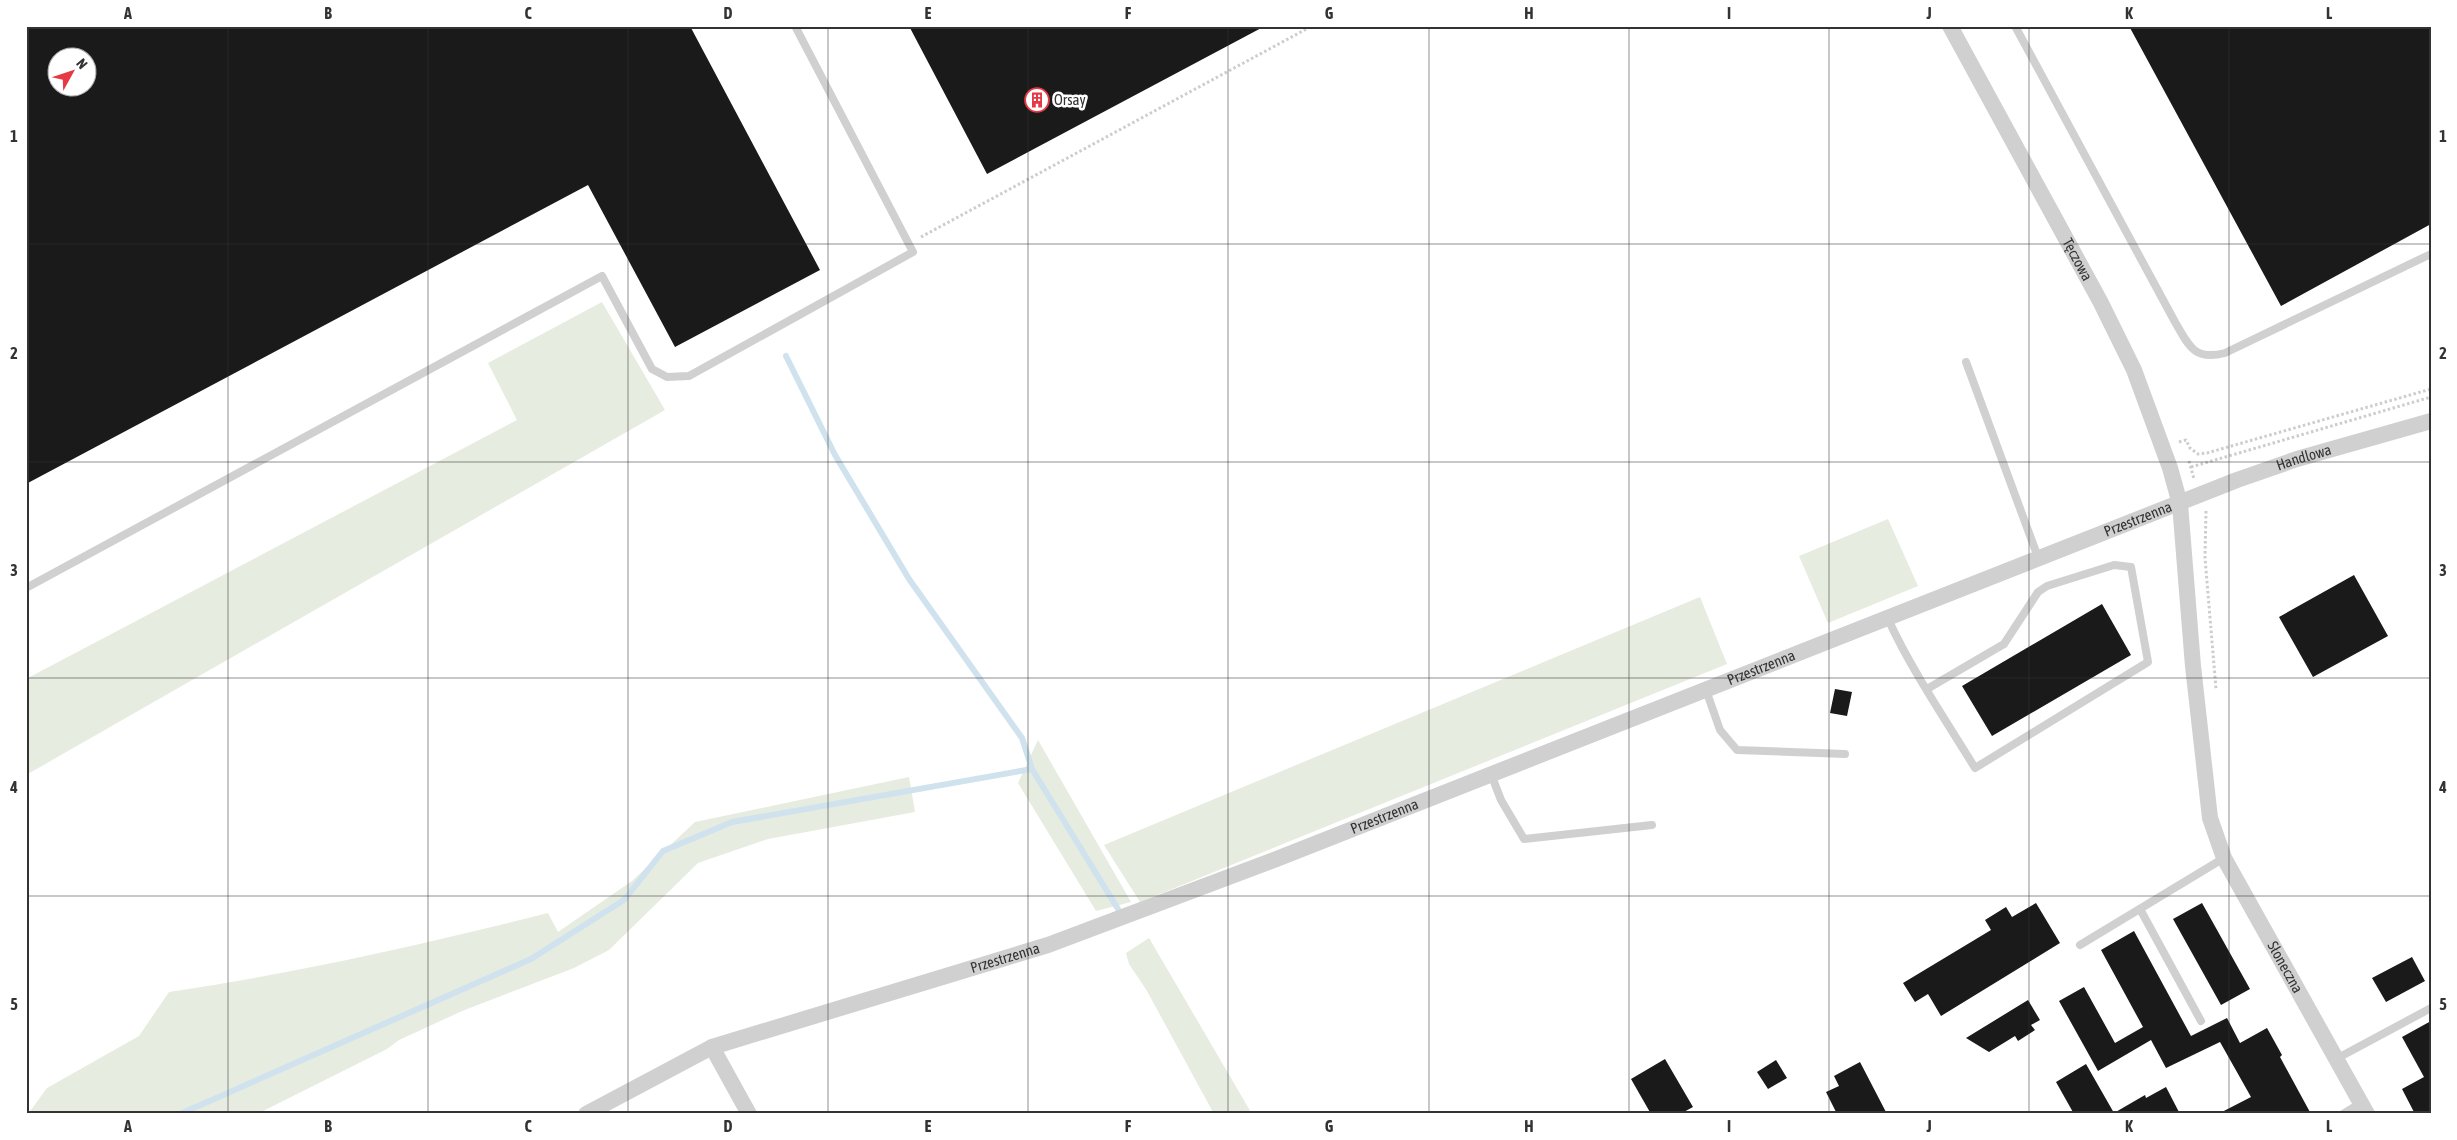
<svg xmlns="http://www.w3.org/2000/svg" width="2457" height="1140" viewBox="0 0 2457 1140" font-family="'Asap Condensed',sans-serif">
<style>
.green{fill:#e6ecdf}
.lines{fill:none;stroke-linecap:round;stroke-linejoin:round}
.stream{stroke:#cfe2ee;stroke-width:6}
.building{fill:#1a1a1a;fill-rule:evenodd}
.path{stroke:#cdcdcd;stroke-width:3;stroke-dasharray:2.5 2.5;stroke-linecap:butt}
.service{stroke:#d0d0d0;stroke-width:8}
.minor{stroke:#d0d0d0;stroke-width:16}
.grid{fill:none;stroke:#333;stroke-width:1;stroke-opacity:0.55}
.labels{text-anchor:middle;stroke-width:5;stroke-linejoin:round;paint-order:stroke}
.poi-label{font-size:15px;fill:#333;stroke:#fff;text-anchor:start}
.street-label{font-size:15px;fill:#333;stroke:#fff}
.neatline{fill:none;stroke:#333;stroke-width:2}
.grid-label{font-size:16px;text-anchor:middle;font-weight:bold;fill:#333}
</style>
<rect width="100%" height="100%" fill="#fff"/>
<path class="green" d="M602 302 665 410 26 775V679L517 420 488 363Z
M1888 519 1918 586 1828 623 1799 556Z
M1700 597 1727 664 1140 902 1104 845Z
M1038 740 1131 902 1096 911 1018 783Z
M909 777 915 812 768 839 698 863 609 950 574 968 462 1011 399 1040 387 1049 257 1114H28L47 1088 139 1036 169 992C296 973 423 945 548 913L558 932 632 881 695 822Z
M1149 938 1252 1114H1214L1147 991 1129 964 1126 953Z"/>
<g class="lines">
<path class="stream" d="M786 356 835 455 909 579 1022 738 1032 769
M180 1114 531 959 624 900 663 851 732 822 1032 769 1118 909"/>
</g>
<path class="building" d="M26 26H690L820 270 675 347 588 185 26 484ZM58 58H88V88H58Z
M909 26H1265L987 174Z
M2129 26H2431V224L2281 306Z
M2354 575 2388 636 2313 677 2279 617Z
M2102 604 2131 655 1992 736 1962 686Z
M1835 689 1852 692 1847 716 1830 713Z
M2036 903 2060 943 1941 1016 1928 994 1915 1002 1903 983 1991 930 1985 920 2006 907 2012 917Z
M2202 903 2250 989 2221 1005 2173 919Z
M2134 931 2191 1036 2227 1018 2240 1043 2267 1028 2282 1055 2280 1057 2311 1114H2218L2251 1097 2220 1042 2166 1068 2151 1040 2098 1071 2059 1001 2084 987 2115 1043 2143 1027 2101 950Z
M2412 957 2425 981 2386 1002 2372 978Z
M2028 1000 2040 1020 2031 1025 2035 1030 2018 1041 2015 1036 1989 1052 1966 1038Z
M2431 1021V1114H2415L2402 1089 2424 1077 2402 1037Z
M1665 1059 1693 1107 1680 1114H1651L1631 1079Z
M1776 1060 1787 1078 1768 1089 1757 1072Z
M1860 1062 1887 1114H1837L1826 1092 1839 1086 1834 1076Z
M2086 1064 2114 1113 2145 1095 2146 1098 2166 1087 2180 1114H2074L2056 1082Z"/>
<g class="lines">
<path class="path" d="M921 237 1312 26
M2179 442 2186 440 2190 448 2198 454 2207 453 2431 389
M2189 461 2194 479
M2191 467 2431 397
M2206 511 2205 558 2216 689"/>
<path class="service" d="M2015 26 2175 322C2189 346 2194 361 2225 353L2431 254
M1966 362 2039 560
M26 588 602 276 652 369 667 377 689 376 913 252 795 26
M1888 619C1912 671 1945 719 1975 768L2148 662 2131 567 2114 565 2047 586 2038 592 2004 644 1927 689
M1706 690 1720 730 1737 750 1845 754
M1491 774 1501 800 1524 839 1652 825
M2140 909 2201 1021
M2080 945 2224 858
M2336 1059 2431 1008
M2343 1114 2361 1103"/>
<g class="minor">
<path id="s1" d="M1950 26 2101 303 2134 370 2170 468 2180 504 2193 666 2210 818 2224 858 2367 1114"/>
<path d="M712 1047 749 1114"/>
<path id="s2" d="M586 1114 712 1047 1048 945 1274 860 2237 480 2297 459 2431 421"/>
</g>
</g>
<path class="grid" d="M228 26V1114M428 26V1114M628 26V1114M828 26V1114M1028 26V1114M1228 26V1114M1429 26V1114M1629 26V1114M1829 26V1114M2029 26V1114M2229 26V1114M26 244H2431M26 462H2431M26 678H2431M26 896H2431"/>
<defs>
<g id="building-ring" transform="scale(1.25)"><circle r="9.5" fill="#fff" stroke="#e63946" stroke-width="1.5"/><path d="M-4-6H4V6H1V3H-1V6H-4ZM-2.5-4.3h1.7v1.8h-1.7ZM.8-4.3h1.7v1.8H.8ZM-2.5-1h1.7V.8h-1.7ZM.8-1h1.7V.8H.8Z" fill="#e63946"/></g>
</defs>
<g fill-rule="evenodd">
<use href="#building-ring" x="1037" y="100"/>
</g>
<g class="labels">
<g class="poi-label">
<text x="1054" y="105">Orsay</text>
</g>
<g class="street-label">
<text dy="5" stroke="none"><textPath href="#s1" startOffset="266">Tęczowa</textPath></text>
<text dy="5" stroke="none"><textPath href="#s2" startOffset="1841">Handlowa</textPath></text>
<text dy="5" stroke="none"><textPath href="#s2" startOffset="1664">Przestrzenna</textPath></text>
<text dy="5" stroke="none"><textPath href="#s2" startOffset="1259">Przestrzenna</textPath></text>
<text dy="5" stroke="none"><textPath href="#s2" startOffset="854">Przestrzenna</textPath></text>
<text dy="5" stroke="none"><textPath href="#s2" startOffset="449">Przestrzenna</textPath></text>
<text dy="5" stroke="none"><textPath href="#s1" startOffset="1015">Słoneczna</textPath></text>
</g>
</g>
<rect width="2457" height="1140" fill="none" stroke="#ffffff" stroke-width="55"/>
<g transform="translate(72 72) rotate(50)"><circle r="24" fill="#ffffff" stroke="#adadad"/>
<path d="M0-4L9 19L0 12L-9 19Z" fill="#e63946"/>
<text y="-8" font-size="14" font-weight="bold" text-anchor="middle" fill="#333333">N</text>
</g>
<rect x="28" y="28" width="2402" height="1084" class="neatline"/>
<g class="grid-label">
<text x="128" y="19">A</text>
<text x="328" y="19">B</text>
<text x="528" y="19">C</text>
<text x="728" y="19">D</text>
<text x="928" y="19">E</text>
<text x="1128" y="19">F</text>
<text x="1329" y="19">G</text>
<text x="1529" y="19">H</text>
<text x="1729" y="19">I</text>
<text x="1929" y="19">J</text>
<text x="2129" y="19">K</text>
<text x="2329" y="19">L</text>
<text x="14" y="142">1</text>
<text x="2443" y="142">1</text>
<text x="14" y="359">2</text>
<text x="2443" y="359">2</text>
<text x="14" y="576">3</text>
<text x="2443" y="576">3</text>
<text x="14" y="793">4</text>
<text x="2443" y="793">4</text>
<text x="14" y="1010">5</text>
<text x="2443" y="1010">5</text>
<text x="128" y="1132">A</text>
<text x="328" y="1132">B</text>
<text x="528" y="1132">C</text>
<text x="728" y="1132">D</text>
<text x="928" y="1132">E</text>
<text x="1128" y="1132">F</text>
<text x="1329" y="1132">G</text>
<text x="1529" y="1132">H</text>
<text x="1729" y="1132">I</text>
<text x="1929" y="1132">J</text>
<text x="2129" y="1132">K</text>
<text x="2329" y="1132">L</text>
</g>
</svg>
